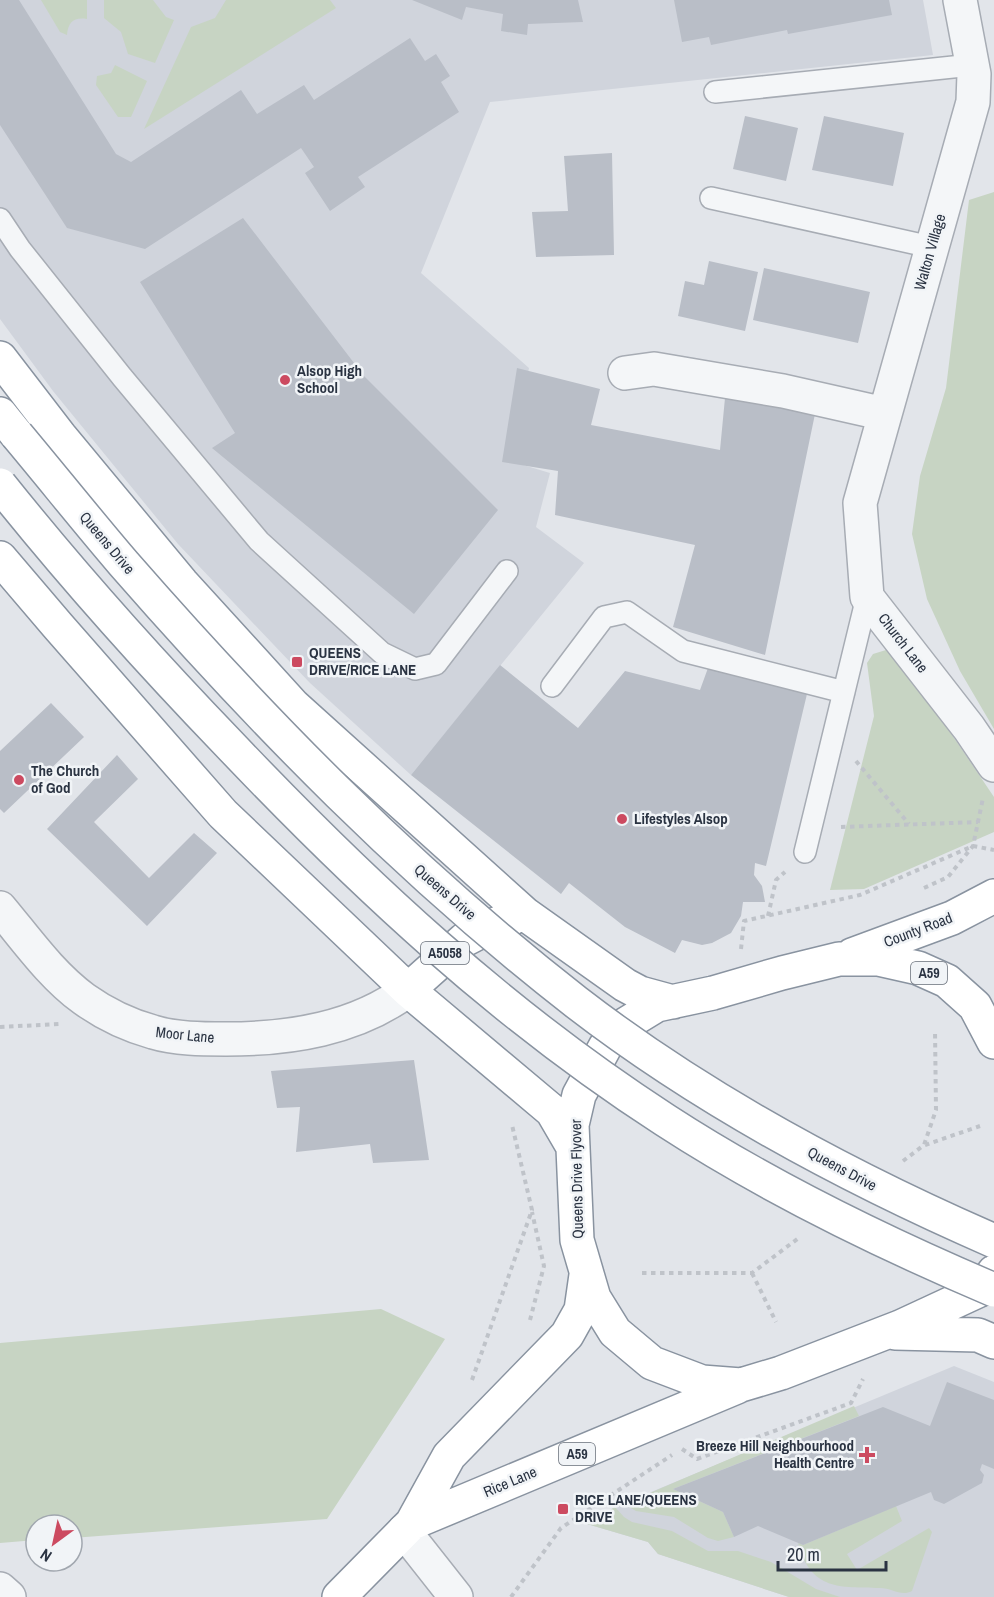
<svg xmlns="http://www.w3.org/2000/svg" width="994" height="1597" viewBox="0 0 994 1597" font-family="'Archivo Narrow',sans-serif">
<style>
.built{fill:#d0d4dc}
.green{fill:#c7d4c3}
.building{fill:#b9bec7}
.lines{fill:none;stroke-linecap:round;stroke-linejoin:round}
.service-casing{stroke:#a7acb4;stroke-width:24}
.minor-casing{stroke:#a7acb4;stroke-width:36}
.trunk-casing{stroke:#8993a0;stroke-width:36}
.path{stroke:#bfc3c9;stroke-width:4;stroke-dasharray:4.5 4.5;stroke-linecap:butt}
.service{stroke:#f4f6f8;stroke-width:21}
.minor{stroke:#f4f6f8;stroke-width:33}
.trunk{stroke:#fff;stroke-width:33}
.trunk-bridge-casing{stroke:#8993a0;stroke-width:36;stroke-linecap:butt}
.trunk-bridge{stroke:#fff;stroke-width:33}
.poi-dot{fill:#cc4a60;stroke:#f1f4f7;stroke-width:2}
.labels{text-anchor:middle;stroke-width:5;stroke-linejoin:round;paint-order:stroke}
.shield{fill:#f1f4f7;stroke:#666d78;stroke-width:1.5}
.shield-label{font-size:14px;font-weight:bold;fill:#2a3342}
.street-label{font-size:15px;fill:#2a3342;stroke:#f1f4f7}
.poi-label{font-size:15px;font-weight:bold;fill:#2a3342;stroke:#f1f4f7;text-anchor:start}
</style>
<rect width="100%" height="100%" fill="#e2e5ea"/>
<path class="built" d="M0 0H923L933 55 490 102 421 273 529 368 510 461 550 473 536 527 584 563 411 775 310 683 178 544 53 391 0 319Z
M954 1366 994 1382V1597H789L658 1554 648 1542 587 1524 615 1507Z"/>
<path class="green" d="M41 0H87V19C74 17 68 22 67 35L60 32Z
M104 0H153L166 17 174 20 155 63 128 54 121 32 104 18Z
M226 0H330L336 8 144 129 191 27 215 18Z
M115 65 147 81 131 117H118L96 85 97 76 111 73Z
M994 192V729L960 671 927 599 912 534 920 476 946 388 969 200Z
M886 650 896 652 994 797V832L864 889 830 890 874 716 867 663 873 654Z
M381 1309 445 1339 327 1519 72 1538V1525H36V1540L0 1543V1343Z
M854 1406 859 1416 673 1489 723 1512 734 1537 718 1541 708 1538 674 1517 636 1511 624 1504Z
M896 1506 902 1521 847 1554 857 1570 929 1528 932 1532 912 1591C901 1597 892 1588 880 1588 840 1587 811 1591 798 1543L803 1545Z
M615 1507 624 1517 632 1522 672 1531 708 1551H738L771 1562 816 1589 840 1597H789L658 1554 648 1542 587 1524Z"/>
<path class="building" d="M0 0H19L116 154 131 162 241 90 257 114 304 85 314 100 410 38 425 61 436 54 450 76 441 82 459 112 358 177 365 187 330 211 305 173 314 167 301 148 145 249 67 228 0 125Z
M412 0H578L583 22 528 24 527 35 501 31 503 14 466 7 462 20Z
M674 0H889L892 15 788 34 787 30 711 45 709 37 682 42Z
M745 116 798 128 786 181 733 169Z
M824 116 904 133 893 186 812 170Z
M612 153 614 255 536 257 532 212 568 211 564 156Z
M243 218 364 376 498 510 414 614 212 448 235 433 140 282Z
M709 261 758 272 745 331 678 316 685 281 704 285Z
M764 268 870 292 858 343 753 320Z
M517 368 600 389 591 425 720 450 725 398 815 414 765 655 673 627 695 545 555 515 558 471 502 462Z
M500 665 578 728 625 671 700 690 708 668 807 694 766 866 755 863 754 875 762 886 765 902H743L741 916 731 933 712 943 702 945 682 940 675 953 625 927 569 883 561 894 411 775Z
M51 703 84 737 4 813 0 809V751Z
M117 755 138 779 94 822 149 878 194 833 217 853 147 926 47 829Z
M414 1060 429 1160 373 1163 370 1144 296 1152 300 1107 277 1108 271 1071Z
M947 1382 994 1400V1469L982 1464 980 1470 984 1475 982 1483 944 1504 934 1500 931 1492 803 1545 758 1526 734 1537 723 1512 673 1489 883 1407 930 1426Z"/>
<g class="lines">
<g class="service-casing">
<path id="service" d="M715 92 972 65
M711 198 931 247
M0 219 20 249 122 377 259 541 382 653 415 669 436 664 507 571
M552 686 604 617 627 612 683 651 844 692
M805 852 867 597"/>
</g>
<g class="minor-casing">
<path id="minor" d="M960 0 974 74 973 102 860 503 867 597 969 728 994 765
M625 373 654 369 783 391 885 414
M0 908C26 939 51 975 84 999 105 1014 128 1025 153 1032 176 1039 202 1039 226 1039 290 1039 356 1029 408 990
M404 1531 456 1597
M0 1589 9 1597"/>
</g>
<g class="trunk-casing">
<path id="trunk" d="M0 358 60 436 182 583 294 706 525 914 625 985 640 993 673 1002
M0 414 17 435
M0 558 58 626 223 814 408 990 552 1111 573 1147
M852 955 952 918 994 896
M408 990 464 940 493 925 511 919
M994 1042 975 1006 947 981 918 968 878 959H839L782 973 713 993 657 1005 621 1027 605 1047 579 1095 572 1125 577 1240 594 1298 615 1332 652 1363 702 1382 741 1385 781 1373 900 1327 982 1289 994 1272
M895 1333 978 1335 994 1342
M412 1523 737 1387
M339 1597 412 1523 449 1456 567 1335 581 1310 586 1275"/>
</g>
<path class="path" d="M856 761 909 824
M841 827 978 822
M924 888 948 877 973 846 983 798
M768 916 776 880 785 872
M741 949 744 921 860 895 973 846 994 850
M0 1027 59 1024
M925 1145 980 1126
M903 1161 924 1145 936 1110 935 1030
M642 1273H752L800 1237
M752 1273 776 1322
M530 1320 544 1266 532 1212
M472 1380 532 1210 512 1125
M682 1449 697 1459 851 1403 863 1379
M511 1597 561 1528 672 1455"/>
<use href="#service" class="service"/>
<use href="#minor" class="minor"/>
<use href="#trunk" class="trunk"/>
<g class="trunk-bridge-casing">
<path id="trunk-bridge" d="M17 435C53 478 88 522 124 564 262 722 410 873 576 1002 703 1100 847 1177 994 1241
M0 485C72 575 148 660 228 743 362 884 501 1014 665 1120 768 1187 881 1242 994 1290"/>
</g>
<use href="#trunk-bridge" class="trunk-bridge"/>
</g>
<g class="poi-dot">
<circle cx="285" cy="380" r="6"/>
<rect x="291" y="656" width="12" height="12" rx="3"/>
<circle cx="19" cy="780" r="6"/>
<circle cx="622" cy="819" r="6"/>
<path d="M864 1446h6v6h6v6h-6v6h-6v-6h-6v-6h6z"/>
<rect x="557" y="1503" width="12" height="12" rx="3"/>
</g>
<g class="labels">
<g class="shield">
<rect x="421" y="942" width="48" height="22" rx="4.5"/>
<rect x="911" y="962" width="36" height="22" rx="4.5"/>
<rect x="559" y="1443" width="36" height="22" rx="4.5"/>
</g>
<g class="shield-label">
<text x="445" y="958">A5058</text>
<text x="929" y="978">A59</text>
<text x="577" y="1459">A59</text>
</g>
<g class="street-label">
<text transform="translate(930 252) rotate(-74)" y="5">Walton Village</text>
<text transform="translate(107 543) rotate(50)" y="5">Queens Drive</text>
<text transform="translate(903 643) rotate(52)" y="5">Church Lane</text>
<text transform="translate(445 892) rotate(41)" y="5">Queens Drive</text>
<text transform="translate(918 930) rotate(-21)" y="5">County Road</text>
<text transform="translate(185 1035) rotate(6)" y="5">Moor Lane</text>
<text transform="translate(842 1169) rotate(28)" y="5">Queens Drive</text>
<text transform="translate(577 1179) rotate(-91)" y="5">Queens Drive Flyover</text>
<text transform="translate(510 1482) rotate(-23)" y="5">Rice Lane</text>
</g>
<g class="poi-label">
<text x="297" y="376">Alsop High<tspan x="297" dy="17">School</tspan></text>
<text x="309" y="658">QUEENS<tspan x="309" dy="17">DRIVE/RICE LANE</tspan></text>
<text x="31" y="776">The Church<tspan x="31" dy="17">of God</tspan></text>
<text x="634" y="824">Lifestyles Alsop</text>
<text x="854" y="1451" text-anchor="end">Breeze Hill Neighbourhood<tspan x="854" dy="17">Health Centre</tspan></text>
<text x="575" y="1505">RICE LANE/QUEENS<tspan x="575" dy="17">DRIVE</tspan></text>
</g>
</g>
<g transform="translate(54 1543) rotate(213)"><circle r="28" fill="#f1f4f7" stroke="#a1a7af" stroke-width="1.5"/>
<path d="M0-4.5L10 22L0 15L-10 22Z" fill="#cc4a60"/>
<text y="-9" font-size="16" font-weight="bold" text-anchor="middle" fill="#2a3342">N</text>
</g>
<path d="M778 1561v9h108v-9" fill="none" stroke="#2a3342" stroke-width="3"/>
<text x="787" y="1561" font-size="18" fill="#2a3342" stroke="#f1f4f7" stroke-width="4.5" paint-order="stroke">20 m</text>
</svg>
